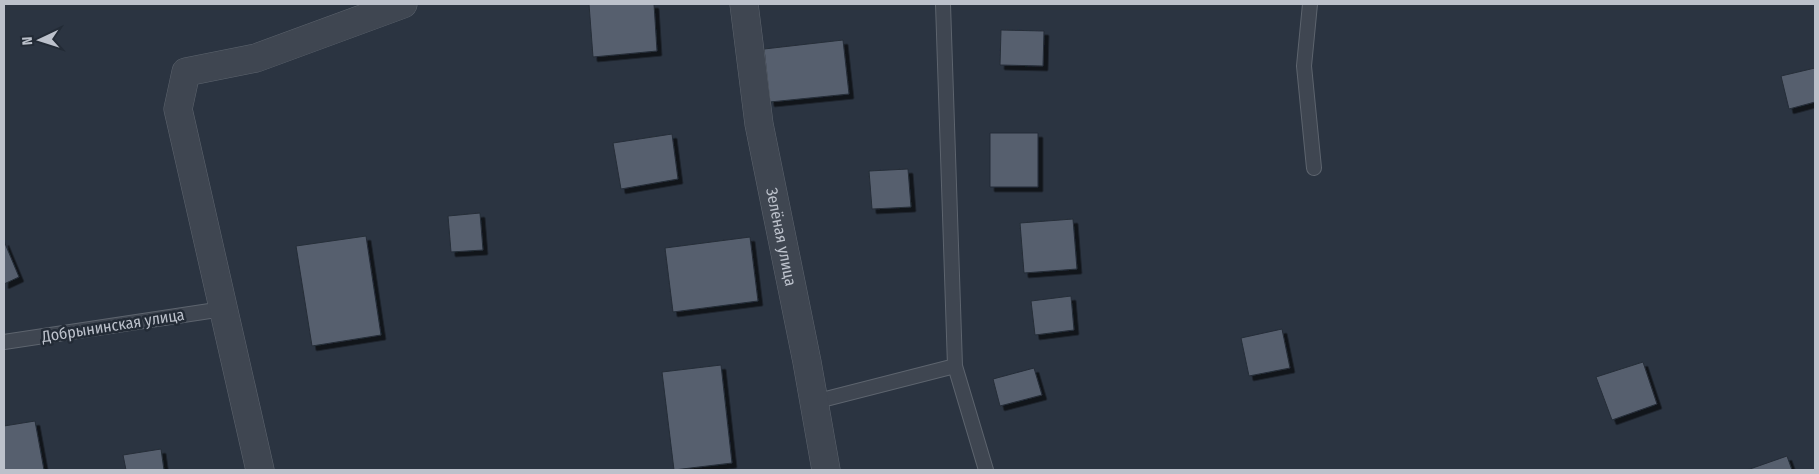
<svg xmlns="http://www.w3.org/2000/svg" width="1819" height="474" viewBox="0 0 1819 474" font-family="'Fira Sans Condensed',sans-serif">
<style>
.building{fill:#565f6e;stroke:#252d38;filter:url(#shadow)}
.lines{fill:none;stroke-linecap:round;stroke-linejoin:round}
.service-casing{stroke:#5d646e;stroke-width:16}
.minor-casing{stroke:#5d646e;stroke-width:29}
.service{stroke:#3f4651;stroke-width:14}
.minor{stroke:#3f4651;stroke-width:28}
.labels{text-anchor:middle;stroke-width:5;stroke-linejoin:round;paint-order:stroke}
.street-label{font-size:16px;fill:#bcc1cb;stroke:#232b36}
</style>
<defs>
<filter id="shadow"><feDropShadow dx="4.5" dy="4.5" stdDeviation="0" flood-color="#0009"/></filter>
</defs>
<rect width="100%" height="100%" fill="#2b3441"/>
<path class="building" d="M589 4H654L657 51 593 57Z
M1001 30 1044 31 1043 66 1000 65Z
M843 40 849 94 770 102 764 49Z
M1815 68V102L1789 109 1781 76Z
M990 133H1038V187H990Z
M672 134 678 179 621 189 613 143Z
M908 169 911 207 872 209 869 171Z
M480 213 483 250 451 252 448 216Z
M1073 219 1077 269 1024 273 1020 223Z
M366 236 381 335 312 346 296 246Z
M750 237 758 301 673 312 665 248Z
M4 241 19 277 4 284Z
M1071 296 1074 330 1035 335 1031 301Z
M1282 329 1290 368 1249 376 1241 338Z
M1643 362 1657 404 1612 420 1596 377Z
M721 365 732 463 674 470 662 372Z
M1034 368 1042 395 1000 406 993 379Z
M35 421 44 470H4V426Z
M161 449 164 470H126L123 455Z
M1787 456 1792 470H1747Z"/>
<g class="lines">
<g class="service-casing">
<path id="service" d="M943 4 955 366
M1310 4 1304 66 1314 168
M4 342 223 309
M814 402 955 366 986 470"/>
</g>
<g class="minor-casing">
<g id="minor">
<path id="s1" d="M744 4 759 124 807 362 826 470"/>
<path d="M260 470 178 109 186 72 256 58 403 4"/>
</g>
</g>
<use href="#service" class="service"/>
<use href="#minor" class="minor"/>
</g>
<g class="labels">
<g class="street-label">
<text dy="6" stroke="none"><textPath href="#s1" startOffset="236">Зелёная улица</textPath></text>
<text transform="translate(113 325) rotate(-9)" y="6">Добрынинская улица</text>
</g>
</g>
<rect width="1819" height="474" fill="none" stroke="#bcc1cb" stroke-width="10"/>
<g transform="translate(40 40) rotate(266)" stroke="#232b36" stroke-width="4" paint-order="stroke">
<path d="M0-4L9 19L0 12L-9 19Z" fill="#bcc1cb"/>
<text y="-8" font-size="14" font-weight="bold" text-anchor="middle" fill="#bcc1cb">N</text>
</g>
</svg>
